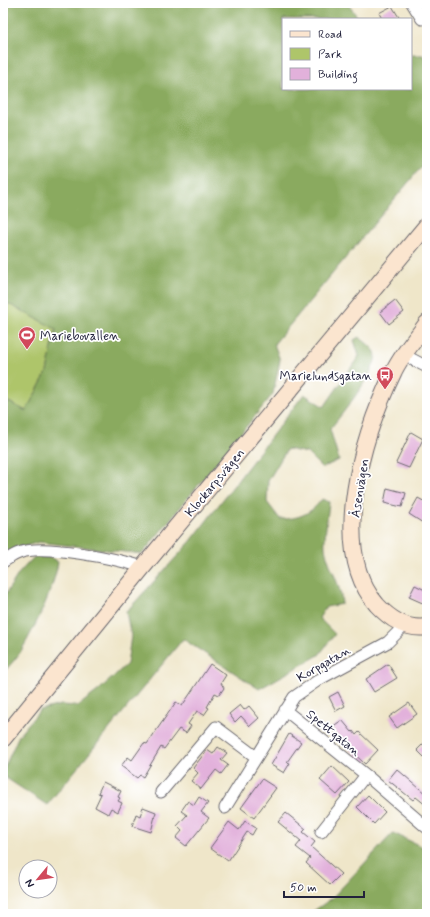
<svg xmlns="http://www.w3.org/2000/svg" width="430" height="917" viewBox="0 0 430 917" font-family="Mynerve,sans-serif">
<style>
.green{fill:#aec56a;stroke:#687452}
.forest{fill:#8aaa5e;stroke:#56664c}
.building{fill:#e2b1db}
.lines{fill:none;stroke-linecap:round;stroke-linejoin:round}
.street-casing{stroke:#6a676d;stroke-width:13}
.secondary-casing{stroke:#6a676d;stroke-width:18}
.street{stroke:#fff;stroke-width:11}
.secondary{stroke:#fbe5cf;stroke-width:16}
.labels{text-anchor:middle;stroke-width:3.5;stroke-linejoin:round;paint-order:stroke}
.poi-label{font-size:13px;fill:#22223b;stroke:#fff;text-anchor:start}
.street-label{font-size:13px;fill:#22223b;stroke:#fff}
</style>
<rect width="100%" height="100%" fill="#fff"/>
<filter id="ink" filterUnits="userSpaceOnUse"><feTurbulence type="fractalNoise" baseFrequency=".025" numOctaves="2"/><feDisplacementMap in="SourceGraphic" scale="8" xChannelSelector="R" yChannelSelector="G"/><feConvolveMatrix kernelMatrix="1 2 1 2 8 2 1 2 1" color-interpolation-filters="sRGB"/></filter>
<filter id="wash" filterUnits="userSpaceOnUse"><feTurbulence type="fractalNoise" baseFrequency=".012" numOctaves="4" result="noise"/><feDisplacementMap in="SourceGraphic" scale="16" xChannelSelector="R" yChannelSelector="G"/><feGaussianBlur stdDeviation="0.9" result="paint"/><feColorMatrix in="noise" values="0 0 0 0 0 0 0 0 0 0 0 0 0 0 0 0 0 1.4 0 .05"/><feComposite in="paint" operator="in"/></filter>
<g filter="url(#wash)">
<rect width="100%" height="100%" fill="#efe6c9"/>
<path class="green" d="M3 301 56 328 47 372 26 411 3 399Z"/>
<path class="forest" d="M3 3H347L359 19H283V89H411V55H423L427 60V160L274 344 280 360 273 394 142 554 39 542 3 553V399L26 411 47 372 56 329 3 301Z
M359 337C364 341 372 347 375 352 382 365 340 417 330 429L339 460 322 468 307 453 287 449 268 481 267 502 280 519C298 519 311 514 322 499L329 502C328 515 324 535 325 548 329 569 341 583 342 604L326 607 319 618 335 634 319 655 259 689 183 639 47 805 3 776V771L19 735 40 710 61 705 78 706 99 690 127 664 131 636 126 612 191 541 304 394 324 407 359 356 354 340Z
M34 557H50L58 562C54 589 35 627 21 651 16 659 9 666 3 673V598L19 573Z
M393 833 427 849V914H309L331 899Z"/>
<g id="blocks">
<path class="building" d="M392 6 400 19H382L379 13Z
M395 300 404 312 389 324 380 312Z
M411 432 423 439 409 468 396 463Z
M387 488 406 493 402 507 384 503Z
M418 498 427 503V516L423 523 409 514Z
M415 585 427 591V605L409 597Z
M210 664 226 675 221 683 224 688 219 695 215 693 207 707 209 708 204 715 197 711 188 724 191 726 186 733 179 729 164 749 161 747 143 777 140 775 137 778 121 766 128 757 132 760 144 743 147 744 176 702 182 706Z
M388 664 397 678 374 692 366 679Z
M338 692 345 706 336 711 329 697Z
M409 703 417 714 397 728 389 717Z
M240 705 244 710 249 706 259 718 250 726 241 716 235 722 229 714Z
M342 720 352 732 353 731 356 735 359 732 378 750 365 764 346 746 332 727Z
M289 734 301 742 287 762 290 763 284 773 271 765Z
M427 740V760L417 750Z
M218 747 227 753 221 760 228 765 221 774 216 770 201 789 191 781 198 773 193 768 207 750 213 754Z
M332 766 349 782 337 795 320 780Z
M397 769 427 795V806L416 797 413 800 388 780Z
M262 779 276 788 254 818 241 808Z
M103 782 121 791 118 797 120 798 118 801 122 803 118 812 111 808 108 814 95 807 101 794 98 793Z
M368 795 385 812 374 824 357 807Z
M199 797 208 803 201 812 209 818 186 846 176 838 182 831 177 826 187 815 181 811 188 801 194 805Z
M143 807 156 812 151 832 132 826 136 814 140 816Z
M286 813 306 829 303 832 315 842 311 847 341 874 330 885 306 863 310 858 296 847 301 841 278 822Z
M245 821 256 828 252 835 247 832 228 861 210 848 229 822 239 830Z"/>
</g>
</g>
<g filter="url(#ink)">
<use href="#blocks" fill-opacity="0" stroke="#6a676d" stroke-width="1"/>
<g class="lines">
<g class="street-casing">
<path id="street" d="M412 3 422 19
M404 355 427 367
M3 562C8 559 13 555 19 553 42 543 117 559 143 567
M285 710 366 775 426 827
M161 792 216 727 256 757
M225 808 294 697 320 679 388 642 404 626
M321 832 366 775"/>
</g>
<g class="secondary-casing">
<path id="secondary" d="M427 323C416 339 401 355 393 373 364 433 327 548 377 605 390 619 407 630 427 627
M3 739 143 567 427 225"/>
</g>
<use href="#street" class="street"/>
<use href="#secondary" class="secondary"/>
</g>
</g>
<defs>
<g id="stadium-pin" transform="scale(0.9)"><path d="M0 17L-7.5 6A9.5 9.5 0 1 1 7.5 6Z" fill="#d1495b" stroke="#fff"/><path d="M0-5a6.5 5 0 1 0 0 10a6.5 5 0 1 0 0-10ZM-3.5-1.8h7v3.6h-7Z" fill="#fff"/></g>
<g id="bus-pin" transform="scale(0.9)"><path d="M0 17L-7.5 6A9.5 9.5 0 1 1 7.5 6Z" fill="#d1495b" stroke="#fff"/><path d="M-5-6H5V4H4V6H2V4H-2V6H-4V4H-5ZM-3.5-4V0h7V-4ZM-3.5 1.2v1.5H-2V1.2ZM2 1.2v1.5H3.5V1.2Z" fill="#fff"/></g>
</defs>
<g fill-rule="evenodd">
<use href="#stadium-pin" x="27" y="335"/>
<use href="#bus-pin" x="385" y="375"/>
</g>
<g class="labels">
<g class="poi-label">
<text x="40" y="340">Mariebovallen</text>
<text x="372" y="380" text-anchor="end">Marielundsgatan</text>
</g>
<g class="street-label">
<text transform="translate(214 482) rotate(-50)" y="5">Klockarpsvägen</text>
<text transform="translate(359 488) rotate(-81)" y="5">Åsenvägen</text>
<text transform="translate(323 663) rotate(-30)" y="5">Korpgatan</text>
<text transform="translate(334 732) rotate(39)" y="5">Spettgatan</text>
</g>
</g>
<rect width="430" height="917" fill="none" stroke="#fff" stroke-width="16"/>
<rect x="282" y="18" width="130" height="72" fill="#ffffff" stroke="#a7a7b1"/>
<rect x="290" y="31" width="20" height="6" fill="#fbe5cf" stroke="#a7a7b1"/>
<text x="318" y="38" font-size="12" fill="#22223b">Road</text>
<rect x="290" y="48" width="20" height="12" fill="#aec56a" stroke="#a7a7b1"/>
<text x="318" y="58" font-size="12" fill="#22223b">Park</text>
<rect x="290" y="68" width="20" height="12" fill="#e2b1db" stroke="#a7a7b1"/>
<text x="318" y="78" font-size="12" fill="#22223b">Building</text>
<g transform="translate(38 879) rotate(241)"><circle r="19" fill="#ffffff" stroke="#a7a7b1"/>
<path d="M0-3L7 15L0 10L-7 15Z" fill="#d1495b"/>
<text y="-6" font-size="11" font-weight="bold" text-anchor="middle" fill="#22223b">N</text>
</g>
<path d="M284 891v6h80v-6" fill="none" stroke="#22223b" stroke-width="2"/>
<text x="290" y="891" font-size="12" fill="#22223b" stroke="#ffffff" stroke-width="3" paint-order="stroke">50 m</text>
</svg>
